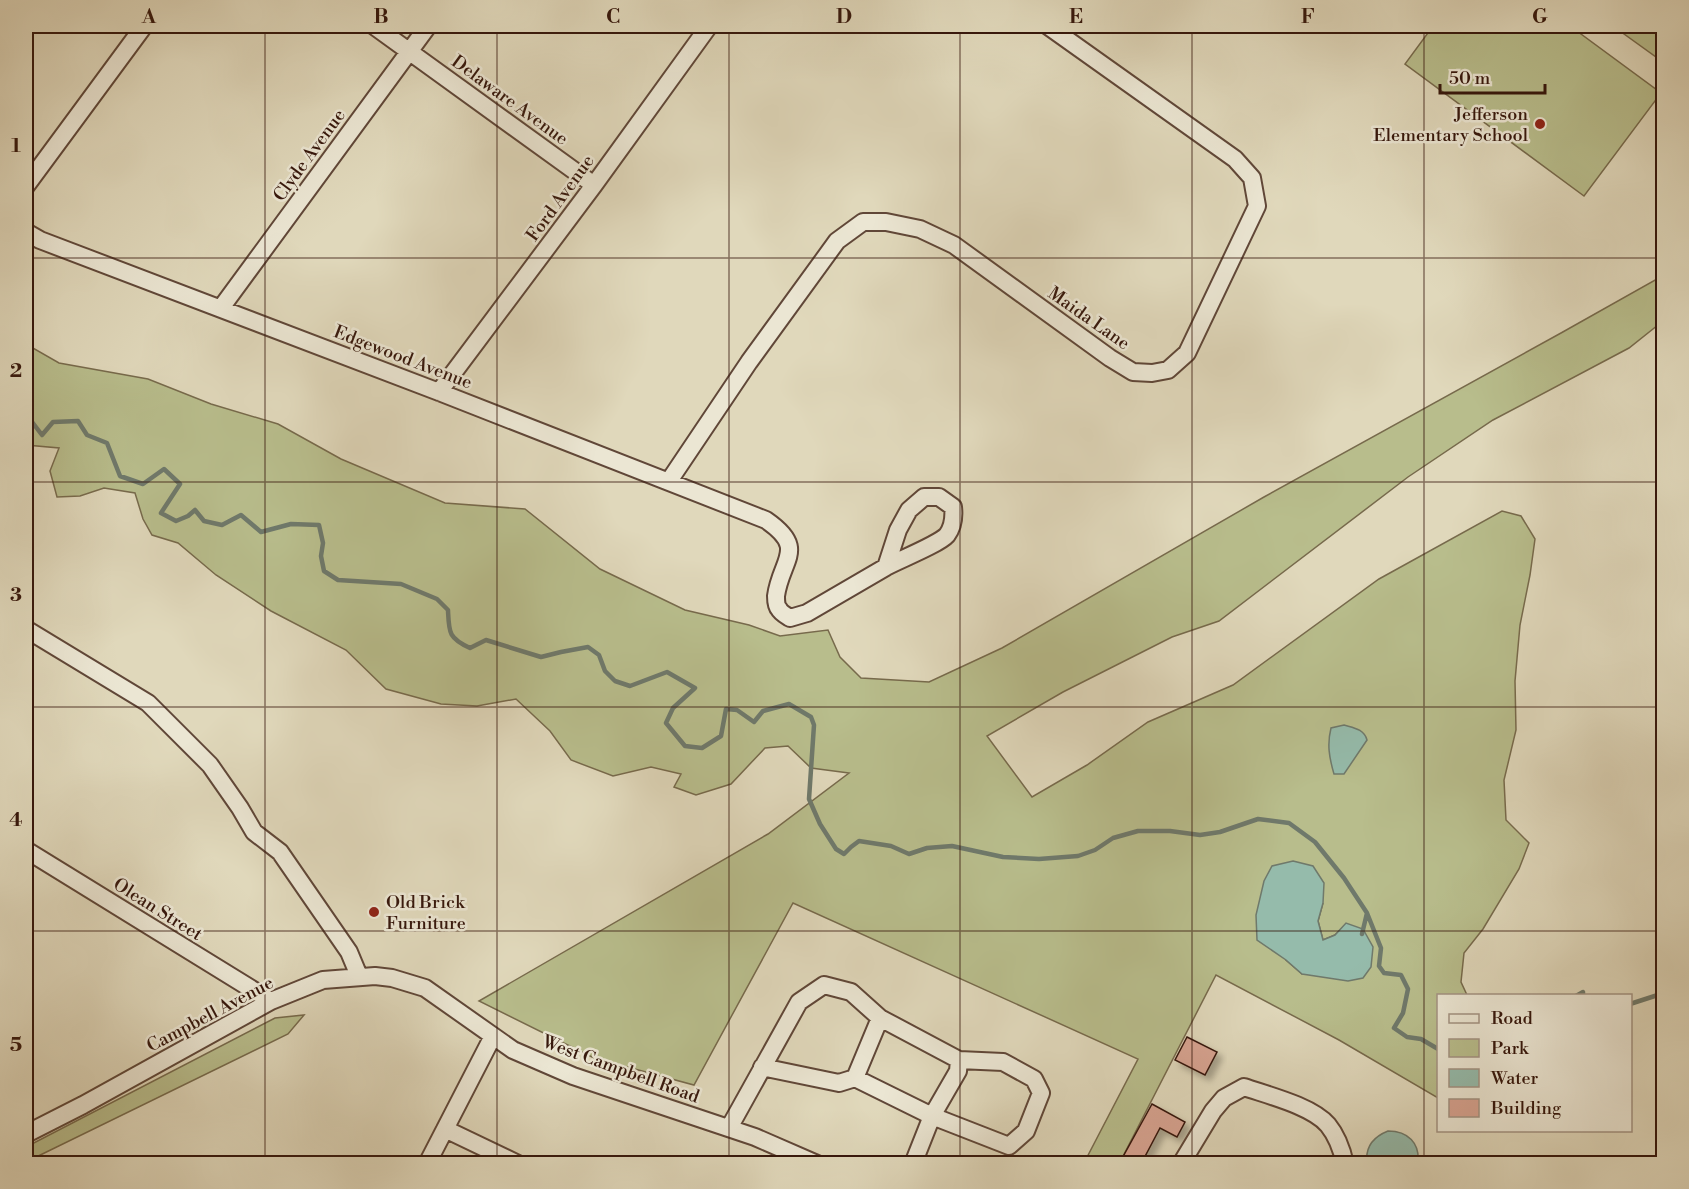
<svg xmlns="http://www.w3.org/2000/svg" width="1689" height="1189" viewBox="0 0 1689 1189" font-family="'Libre Bodoni',serif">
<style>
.green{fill:#b8bd8c;stroke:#776a4c;stroke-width:1.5;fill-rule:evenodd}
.water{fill:#95bbab;stroke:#6f796b;stroke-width:1.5}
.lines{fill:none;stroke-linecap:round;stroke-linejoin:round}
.stream{stroke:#6f796b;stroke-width:4.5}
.building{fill:#d7a391;stroke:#36170c;stroke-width:1.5;filter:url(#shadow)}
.minor-casing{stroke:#604738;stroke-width:20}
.minor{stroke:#ebe6d3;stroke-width:16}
.grid{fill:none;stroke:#36170c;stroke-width:1.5;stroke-opacity:0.55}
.poi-dot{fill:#8f2418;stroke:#ebe6d3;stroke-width:2}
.labels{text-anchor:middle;stroke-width:5;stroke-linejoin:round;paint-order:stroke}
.street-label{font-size:18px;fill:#36170c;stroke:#ebe6d3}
.poi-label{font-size:18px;fill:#36170c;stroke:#ebe6d3;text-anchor:end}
.neatline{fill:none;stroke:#36170c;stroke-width:2}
.grid-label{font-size:20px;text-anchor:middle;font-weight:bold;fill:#36170c}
</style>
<defs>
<filter id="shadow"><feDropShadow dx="5.5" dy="5.5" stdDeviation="3" flood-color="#0004"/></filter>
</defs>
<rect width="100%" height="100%" fill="#e0d8bb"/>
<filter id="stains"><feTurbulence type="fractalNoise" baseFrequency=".00333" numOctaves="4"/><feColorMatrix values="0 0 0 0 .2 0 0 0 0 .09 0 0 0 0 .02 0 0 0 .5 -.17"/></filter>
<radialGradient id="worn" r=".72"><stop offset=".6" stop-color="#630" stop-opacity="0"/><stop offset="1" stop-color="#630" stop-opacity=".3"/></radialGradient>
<path class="green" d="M1433 26H1570L1661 93 1584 196 1405 64Z
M1613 26H1663V62Z
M1664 275 1663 321 1629 348 1493 420 1408 477 1219 621 1172 637 1063 692 987 736 1032 797 1087 765 1148 722 1233 685 1379 579 1502 511 1521 516 1535 539 1530 575 1520 625 1515 681 1516 730 1504 780 1506 820 1529 843 1519 869 1483 929 1464 953 1461 982 1467 995 1438 996V1098L1339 1040 1216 975 1119 1164 1084 1163 1138 1059 793 903 694 1085 594 1058 479 1001 768 834 849 773 811 768 788 746 765 748 731 784 696 795 674 787 681 774 651 767 613 776 571 760 550 731 516 699 477 706 441 704 386 689 346 650 271 611 216 575 178 543 152 535 143 519 135 493 104 488 80 496 57 497 50 471 59 448 26 445V344L59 363 148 379 211 404 278 424 341 459 445 503 525 509 600 569 685 610 749 625 780 636 828 630 840 657 861 678 929 682 1002 648 1264 497 1561 333ZM1323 903 1318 921 1323 940 1335 935 1346 924 1302 974 1286 960Z
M304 1015 288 1034 26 1162V1147L275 1018Z"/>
<path class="water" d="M1344 725C1354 728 1364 729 1367 740L1344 774H1334C1329 757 1327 744 1331 728Z
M1293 861 1313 866 1324 883 1323 903 1318 921 1323 940 1335 935 1346 923 1363 929 1373 947 1371 967 1363 978 1348 981 1302 974 1286 960 1257 940 1256 915 1264 881 1272 866Z
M1388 1131C1408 1131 1420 1143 1418 1163H1367C1365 1147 1373 1137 1388 1131Z"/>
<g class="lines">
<path class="stream" d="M26 414 42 435 53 422 78 421 87 435 107 443 120 476 143 484 164 469 180 484 161 513 176 521 188 516 195 510 204 521 222 525 241 515 261 532 291 524 319 525 323 543 321 556 324 571 338 580 401 584 437 599 448 610C449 632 448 638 470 648L486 640 541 657 561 652 588 647 599 655 605 671 615 681 630 686 667 672 695 688 673 708 666 723 685 746 702 748 721 736 726 709 737 710 754 722 763 711 789 704 811 717 814 725 809 799 820 824 836 849 844 854 851 847 859 841 891 846 909 854 927 848 952 846 1003 857 1039 859 1078 856 1095 850 1113 838 1138 831H1170L1200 835 1220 832 1258 819 1289 823 1315 842 1344 878 1367 913 1381 948 1379 966 1384 973 1401 975 1408 989 1403 1013 1394 1028 1407 1037 1421 1039 1438 1049
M1362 934 1367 913
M1576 996 1583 992V996
M1630 1004 1664 993"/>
</g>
<path class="building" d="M1187 1037 1217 1052 1205 1075 1175 1060Z
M1152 1104 1185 1122 1177 1137 1160 1128 1141 1164H1119Z"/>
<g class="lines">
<g class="minor-casing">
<path id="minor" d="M374 26 594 185
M26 186 144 26
M26 232 40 240 439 392 766 520C808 549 781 559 776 596 776 600 776 606 779 609 781 613 787 616 790 618L807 613 886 567
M221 308 428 26
M439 392 594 185 709 26
M669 481 749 362 837 241 863 222H886L920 229 954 245 1110 358 1133 372 1152 373 1168 370 1187 353 1257 206 1252 178 1235 159 1048 26
M924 497H939L953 507C954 516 953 527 947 535 939 544 899 560 886 567L898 530 909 510Z
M26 629 148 703 210 765 240 808 254 832 280 852 349 952 359 976
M26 850 271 1001
M762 1067 839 1083 855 1078 932 1116 1009 1146 1026 1131 1041 1093 1034 1079 1003 1062 959 1060
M855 1078 880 1018 959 1060 958 1071 932 1116 913 1164
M729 1128 799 1002 824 985 851 992 880 1018
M445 1129 518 1164
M26 1134 83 1105 271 1001 323 980 375 976 392 978 425 988 513 1050 573 1076 755 1137 817 1164
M427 1164 493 1036
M1181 1164 1213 1111 1224 1098 1244 1087C1267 1095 1312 1106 1328 1125 1337 1136 1342 1150 1345 1164"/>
</g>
<use href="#minor" class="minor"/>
</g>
<path class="grid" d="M265 26V1164M497 26V1164M729 26V1164M960 26V1164M1192 26V1164M1424 26V1164M26 258H1664M26 482H1664M26 707H1664M26 931H1664"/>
<g class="poi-dot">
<circle cx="1540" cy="124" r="6"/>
<circle cx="374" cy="912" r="6"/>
</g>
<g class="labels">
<g class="street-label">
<text transform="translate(510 100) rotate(36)" y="6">Delaware Avenue</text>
<text transform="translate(309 155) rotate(-54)" y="6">Clyde Avenue</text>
<text transform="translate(560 198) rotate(-54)" y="6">Ford Avenue</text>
<text transform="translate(1089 318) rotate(35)" y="6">Maida Lane</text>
<text transform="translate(403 357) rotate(21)" y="6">Edgewood Avenue</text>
<text transform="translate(158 909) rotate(32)" y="6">Olean Street</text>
<text transform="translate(210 1014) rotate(-28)" y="6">Campbell Avenue</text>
<text transform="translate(621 1069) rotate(20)" y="6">West Campbell Road</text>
</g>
<g class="poi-label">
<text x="1528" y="120">Jefferson<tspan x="1528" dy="21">Elementary School</tspan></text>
<text x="386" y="908" text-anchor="start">Old Brick<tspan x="386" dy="21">Furniture</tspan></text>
</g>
</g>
<rect width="1689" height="1189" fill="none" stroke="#e0d8bb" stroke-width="66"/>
<rect x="1437" y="994" width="195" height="138" fill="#ebe6d3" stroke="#a39383" stroke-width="1.5"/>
<rect x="1449" y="1014" width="30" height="9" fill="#ebe6d3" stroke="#a39383" stroke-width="1.5"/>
<text x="1491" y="1024" font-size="18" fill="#36170c">Road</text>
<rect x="1449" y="1039" width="30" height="18" fill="#b8bd8c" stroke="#a39383" stroke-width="1.5"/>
<text x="1491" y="1054" font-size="18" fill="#36170c">Park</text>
<rect x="1449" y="1069" width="30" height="18" fill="#95bbab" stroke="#a39383" stroke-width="1.5"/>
<text x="1491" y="1084" font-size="18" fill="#36170c">Water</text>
<rect x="1449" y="1099" width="30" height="18" fill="#d7a391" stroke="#a39383" stroke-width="1.5"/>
<text x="1491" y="1114" font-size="18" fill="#36170c">Building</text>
<path d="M1440 84v9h105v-9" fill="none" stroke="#36170c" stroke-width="3"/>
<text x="1449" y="84" font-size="18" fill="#36170c" stroke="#ebe6d3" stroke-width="4.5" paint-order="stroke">50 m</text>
<rect x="33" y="33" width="1623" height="1123" class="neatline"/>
<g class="grid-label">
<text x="149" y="23">A</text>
<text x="381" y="23">B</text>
<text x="613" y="23">C</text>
<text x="844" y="23">D</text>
<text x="1076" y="23">E</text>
<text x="1308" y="23">F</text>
<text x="1540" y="23">G</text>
<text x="16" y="152">1</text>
<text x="16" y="377">2</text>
<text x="16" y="601">3</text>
<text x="16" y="826">4</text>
<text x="16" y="1051">5</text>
</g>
<rect width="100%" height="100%" filter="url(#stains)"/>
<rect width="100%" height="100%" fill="url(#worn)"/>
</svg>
